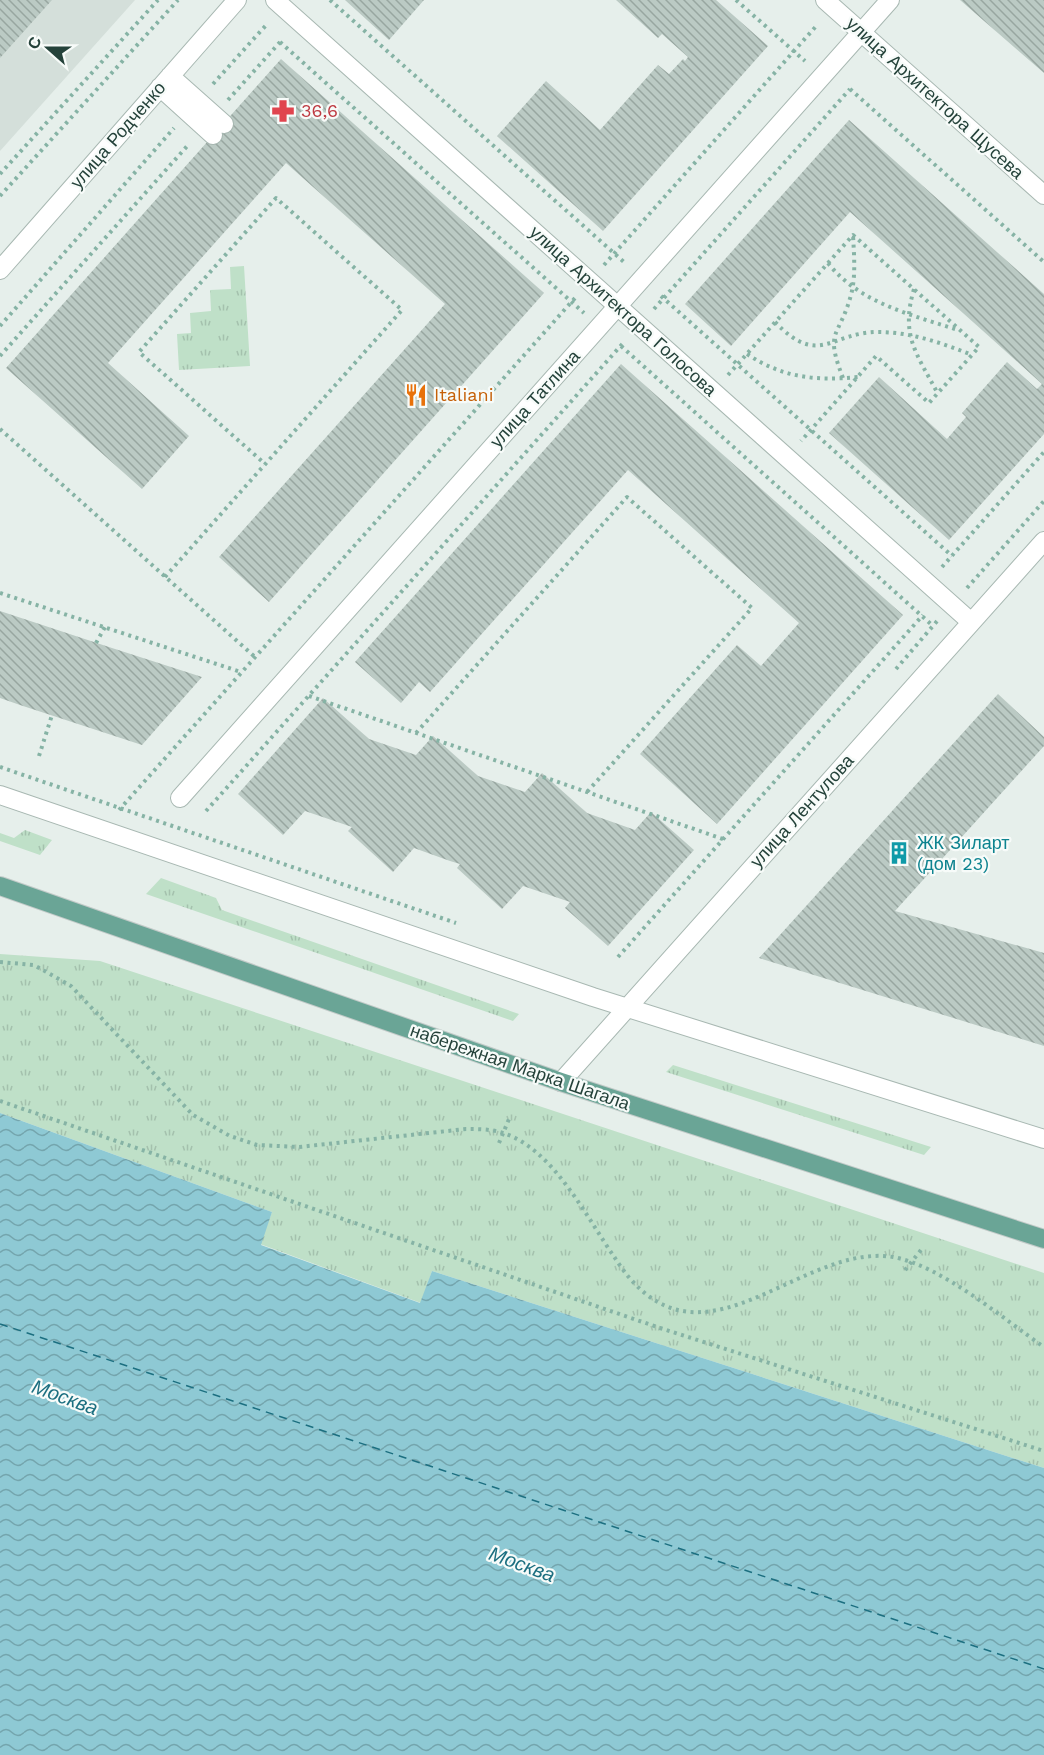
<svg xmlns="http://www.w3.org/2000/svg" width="1044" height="1755" viewBox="0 0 1044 1755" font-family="'Work Sans',sans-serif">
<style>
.built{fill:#d4dfda}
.grass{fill:url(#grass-tufts)}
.water{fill:url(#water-waves)}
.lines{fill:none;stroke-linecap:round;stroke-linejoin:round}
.ferry{stroke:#1c6f80;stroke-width:1.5;stroke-dasharray:8 6;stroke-linecap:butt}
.building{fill:url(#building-back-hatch)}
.minor-casing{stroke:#a8b8b2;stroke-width:20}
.major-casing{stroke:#c2cac8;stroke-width:20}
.path{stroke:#86b3a5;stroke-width:4;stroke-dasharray:3 4.5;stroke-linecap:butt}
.minor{stroke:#fff;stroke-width:18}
.major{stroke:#6aa596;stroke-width:18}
.labels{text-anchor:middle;stroke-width:4.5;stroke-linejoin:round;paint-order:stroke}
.street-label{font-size:18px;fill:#24423a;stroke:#f7fbf9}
.health-label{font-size:18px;fill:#be3a42;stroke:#f7fbf9;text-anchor:start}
.food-label{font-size:18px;fill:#c56008;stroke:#f7fbf9;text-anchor:start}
.culture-label{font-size:18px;fill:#0d838f;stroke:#f7fbf9;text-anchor:start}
.water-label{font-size:20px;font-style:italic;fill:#1c6f80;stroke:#f7fbf9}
</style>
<defs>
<pattern id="grass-tufts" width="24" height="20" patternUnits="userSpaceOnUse" patternTransform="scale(1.5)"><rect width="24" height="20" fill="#bfe0c8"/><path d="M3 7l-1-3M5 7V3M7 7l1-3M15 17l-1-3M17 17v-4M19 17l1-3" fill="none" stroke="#a4c1ad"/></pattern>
<pattern id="water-waves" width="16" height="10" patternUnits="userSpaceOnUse" patternTransform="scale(1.5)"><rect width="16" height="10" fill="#8ec9d4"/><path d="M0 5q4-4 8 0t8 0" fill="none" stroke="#74a5ad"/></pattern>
<pattern id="building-back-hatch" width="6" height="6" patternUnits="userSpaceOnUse" patternTransform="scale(1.5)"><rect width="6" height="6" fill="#bbcac4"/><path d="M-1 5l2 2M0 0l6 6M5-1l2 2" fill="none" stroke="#98a6a0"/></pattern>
</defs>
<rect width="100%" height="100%" fill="#e6efeb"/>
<path class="built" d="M0 0H135L0 151Z"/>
<path class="grass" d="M244 266 250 366 179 370 177 334 191 333 190 313 211 311 210 290 231 289 230 267Z
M25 830 52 840 40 855 0 841V833L14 838Z
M161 878 216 898 222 910 519 1014 513 1021 146 894Z
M0 954 100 961 1044 1273V1468L432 1271 421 1303 260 1244 272 1212 0 1113Z
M673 1065 931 1147 924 1155 666 1072Z"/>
<path class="water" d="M0 1113 272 1212 261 1245 420 1303 432 1271 1044 1468V1755H0Z"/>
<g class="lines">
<path class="ferry" d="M0 1324 1044 1669"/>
</g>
<path class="building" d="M0 0H52L0 58Z
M345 0H424L389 40Z
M616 0H716L768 46 603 231 497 136 546 81 600 130 658 65 669 74 683 59 685 61 688 57 662 34 658 38Z
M960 0H1044V73Z
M281 59 544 293 269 602 219 557 445 304 286 163 108 363 189 436 142 489 6 368Z
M849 120 1044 294V434L949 540 829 433 879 377 947 439 966 417 962 413 1007 362 1037 389 1042 384 992 339 850 212 731 346 685 304Z
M621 364 903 615 717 824 640 754 737 645 761 666 799 623 628 470 430 692 419 682 401 703 355 662Z
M0 611 112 648 202 677 142 745 20 705 0 698Z
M998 694 1044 737V746L895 911 1044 953V1046L759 958Z
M323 698 369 739 416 755 433 736 478 776 525 792 542 773 587 813 635 830 651 812 694 850 608 946 565 908 570 902 523 886 502 909 457 868 460 864 450 861 414 848 393 872 348 831 352 827 305 811 283 835 238 794Z"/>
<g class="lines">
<g class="minor-casing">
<path id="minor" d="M275 0 971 622
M825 0 1044 195
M170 76 224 124
M160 87 213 135
M0 270 237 0
M0 795 593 997 1044 1139
M180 798 890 0
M561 1082 1044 541"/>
</g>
<g class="major-casing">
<path id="major" d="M0 886 561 1082 1044 1239"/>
</g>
<path class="path" d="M330 0 625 263
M736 0 805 61
M280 42 584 313
M213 84 268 23
M850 89 1044 262
M228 100 281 41
M0 174 158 0
M0 196 178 0
M828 263C859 303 912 315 958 330
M604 265 818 24
M914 289C900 336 917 354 938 394
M661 296 952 556
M654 309 850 89
M775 322C819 368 831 332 878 332 911 332 942 343 972 355
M0 326 174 128
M621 346 932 625
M747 354C783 378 816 381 858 377
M0 356 189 144
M728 375 853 235 979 347 929 403 876 356 801 441
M843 378C824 329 839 339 851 295 856 276 854 255 853 235
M0 429 255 657
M942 567 1044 452
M165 577C244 488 323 399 402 310L276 198 139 352 265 464
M967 588 1044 501
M0 593 241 672
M96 643 105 627
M896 669 938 620
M309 696 723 839
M416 733 627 497 752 608 587 792
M39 756 52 715
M0 767 456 923
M119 810 575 298
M206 811 625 341
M618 957 923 615
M0 962 34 965 71 986 193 1115 230 1136 257 1145 299 1147 466 1129C479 1129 493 1129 506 1134 554 1151 587 1218 615 1258 629 1280 646 1299 671 1308 740 1332 819 1245 893 1257 942 1266 1002 1318 1044 1347
M0 1101 660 1328 1044 1451
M499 1143 509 1119
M905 1270 921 1250"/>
<use href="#minor" class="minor"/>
<use href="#major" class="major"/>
</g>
<defs>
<g id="pharmacy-bare" transform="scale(1.8)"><path d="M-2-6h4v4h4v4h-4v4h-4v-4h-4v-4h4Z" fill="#e0444e" stroke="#f7fbf9" stroke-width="2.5" paint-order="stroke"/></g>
<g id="restaurant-bare" transform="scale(1.8)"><path d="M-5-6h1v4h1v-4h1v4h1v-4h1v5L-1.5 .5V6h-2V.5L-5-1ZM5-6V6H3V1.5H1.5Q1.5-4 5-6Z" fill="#e8710a" stroke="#f7fbf9" stroke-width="2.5" paint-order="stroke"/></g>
<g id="building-bare" transform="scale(1.8)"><path d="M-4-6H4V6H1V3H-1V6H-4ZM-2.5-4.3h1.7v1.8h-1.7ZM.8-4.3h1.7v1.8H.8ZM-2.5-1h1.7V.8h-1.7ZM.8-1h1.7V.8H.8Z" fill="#0f9aa8" stroke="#f7fbf9" stroke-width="2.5" paint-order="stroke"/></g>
</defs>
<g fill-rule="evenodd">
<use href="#pharmacy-bare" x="283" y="111"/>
<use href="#restaurant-bare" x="416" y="395"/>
<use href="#building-bare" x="899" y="853"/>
</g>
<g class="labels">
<g class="street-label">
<text transform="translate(935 98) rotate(42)" y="6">улица Архитектора Щусева</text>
<text transform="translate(118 135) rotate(-49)" y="6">улица Родченко</text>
<text transform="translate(623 311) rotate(42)" y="6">улица Архитектора Голосова</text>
<text transform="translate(535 399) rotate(-48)" y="6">улица Татлина</text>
<text transform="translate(802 811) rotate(-48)" y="6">улица Лентулова</text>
<text transform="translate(520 1067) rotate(19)" y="6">набережная Марка Шагала</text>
</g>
<g class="health-label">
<text x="301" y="117">36,6</text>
</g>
<g class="food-label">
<text x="434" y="401">Italiani</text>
</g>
<g class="culture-label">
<text x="917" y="849">ЖК Зиларт<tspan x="917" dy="21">(дом 23)</tspan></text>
</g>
<g class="water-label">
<text transform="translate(65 1397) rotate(20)" y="7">Москва</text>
<text transform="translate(522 1564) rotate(20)" y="7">Москва</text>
</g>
</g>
<g transform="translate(48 48) rotate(291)" stroke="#f7fbf9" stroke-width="4.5" paint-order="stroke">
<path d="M0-4.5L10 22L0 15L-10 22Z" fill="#24423a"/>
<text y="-9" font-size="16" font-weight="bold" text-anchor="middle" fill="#24423a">С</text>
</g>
</svg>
